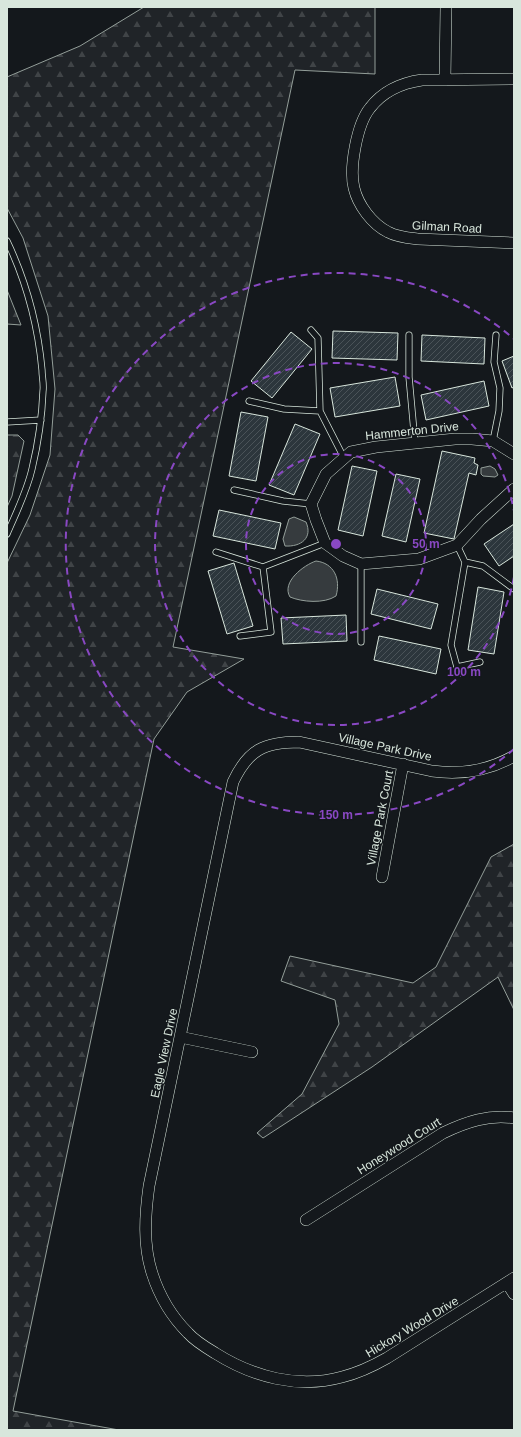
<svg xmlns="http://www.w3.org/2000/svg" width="521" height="1437" viewBox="0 0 521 1437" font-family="Helvetica,sans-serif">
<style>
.forest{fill:url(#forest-firs);stroke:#939e99}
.water{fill:#363b3e;stroke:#939e99}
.building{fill:url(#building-hatch);stroke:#d8e6dc}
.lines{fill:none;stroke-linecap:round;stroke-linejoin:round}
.lane-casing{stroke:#d8e6dc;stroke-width:7}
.street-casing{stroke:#d8e6dc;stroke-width:12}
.lane{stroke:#14181c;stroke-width:5.5}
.street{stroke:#14181c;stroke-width:11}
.ring{fill:none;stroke:#8948c3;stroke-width:2;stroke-dasharray:7 5}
.labels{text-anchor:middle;stroke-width:3;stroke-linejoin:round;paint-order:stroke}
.street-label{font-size:12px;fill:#d8e6dc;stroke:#14181c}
.centre{fill:#8948c3;stroke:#14181c;stroke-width:2}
.ring-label{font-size:12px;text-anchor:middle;font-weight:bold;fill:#8948c3;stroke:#14181c;stroke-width:3;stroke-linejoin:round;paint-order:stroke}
</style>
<defs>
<pattern id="forest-firs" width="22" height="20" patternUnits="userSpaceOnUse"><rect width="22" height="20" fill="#202428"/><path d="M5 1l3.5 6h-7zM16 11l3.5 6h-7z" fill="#404447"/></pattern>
<pattern id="building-hatch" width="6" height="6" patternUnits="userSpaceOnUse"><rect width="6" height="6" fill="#2c363c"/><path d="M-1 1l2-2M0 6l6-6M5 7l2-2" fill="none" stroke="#4a5358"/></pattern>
</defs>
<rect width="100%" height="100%" fill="#14181c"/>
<path class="forest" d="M144 7H375V74L295 70 173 647 244 659 187 692 154 739 13 1411 119 1430H7V563L30 515 50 455 55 389 48 316 23 238 7 208V77L80 46Z
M7 290 21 325 7 324Z
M7 435H18L24 441 12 496 7 507Z
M514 844V1010L498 977 372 1067 263 1138 257 1133 302 1094 339 1024 335 1000 281 981 290 956 413 983 436 967 491 857Z"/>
<path class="water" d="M490 466 495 469 498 475 495 477 483 476 481 474V468Z
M294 517 306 522C313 538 301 547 285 546L283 539 289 519Z
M316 561C334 563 341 579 336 596 324 604 302 602 290 597 281 582 304 565 316 561Z"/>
<path class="building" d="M333 331 398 333 397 360 332 358Z
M291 332 312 349 272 398 251 381Z
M422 335 485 338 484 364 421 361Z
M514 356V387L512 388 502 361Z
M395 377 400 406 335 417 330 388Z
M484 381 489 406 426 420 421 395Z
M241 412 268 417 256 481 229 476Z
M295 424 320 434 294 495 269 485Z
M442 451 475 458 474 463 478 465 476 475 469 473 454 539 424 533Z
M352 466 377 471 363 536 338 530Z
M396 474 420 479 406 542 382 536Z
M219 510 281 523 275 549 213 536Z
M514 524V556L499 566 484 544Z
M234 563 253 626 227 634 208 571Z
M478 587 504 592 494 654 468 650Z
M377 589 438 604 431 629 371 614Z
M346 615 347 641 283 644 281 618Z
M379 636 441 649 436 674 374 660Z"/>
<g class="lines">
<g class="lane-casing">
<path id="lane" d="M7 241C26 281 38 326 42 370 42 377 44 384 43 391 42 417 38 444 32 469 27 491 16 513 7 534
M311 330 318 338 320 411 344 458
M409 335V377L415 443
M249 401 284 409 320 411
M7 422 41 420
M493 441 499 411 500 388 494 362 496 335
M234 490 283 501 311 504
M457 545 465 562 451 645 457 667 480 662
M216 552 263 567 325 543
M465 562 483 566 514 589
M361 564V642
M240 636 271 632 263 567"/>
</g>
<g class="street-casing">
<path id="street" d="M514 79 422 80C401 83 383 91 370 108 357 124 349 168 354 188 358 205 372 224 388 232 397 237 409 238 418 239L514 243
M445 80 446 7
M514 454 493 441 472 439H455L376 447 351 452 326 474 311 504 316 520 325 543 343 556 361 564 419 559 457 545 481 519 514 489
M514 756C488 771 461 775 432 771L299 742C264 742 248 750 233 782L149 1186C145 1215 143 1245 152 1273 159 1295 172 1317 188 1333 195 1341 205 1347 215 1353 253 1377 298 1389 342 1377 358 1373 373 1366 387 1358L514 1278
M382 877 403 764
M180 1037 252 1052
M306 1220 443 1133C466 1122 489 1114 514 1118
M507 1283 514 1294"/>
</g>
<use href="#lane" class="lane"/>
<use href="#street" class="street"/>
</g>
<g class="ring">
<circle cx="336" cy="544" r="90"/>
<path d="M514 577A181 181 0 1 1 514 511"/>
<path d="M514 749A271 271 0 1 1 514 339"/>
</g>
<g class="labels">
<g class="street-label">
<text transform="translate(447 227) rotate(3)" y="4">Gilman Road</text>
<text transform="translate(412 431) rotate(-6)" y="4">Hammerton Drive</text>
<text transform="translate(385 747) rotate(12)" y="4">Village Park Drive</text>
<text transform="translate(380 818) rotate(-79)" y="4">Village Park Court</text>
<text transform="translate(164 1053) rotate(-78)" y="4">Eagle View Drive</text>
<text transform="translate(399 1146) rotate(-32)" y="4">Honeywood Court</text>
<text transform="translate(412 1327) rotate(-31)" y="4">Hickory Wood Drive</text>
</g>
</g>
<circle cx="336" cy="544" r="6" class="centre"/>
<g class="ring-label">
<text x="426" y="548">50 m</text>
<text x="464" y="676">100 m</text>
<text x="336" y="819">150 m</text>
</g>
<rect width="521" height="1437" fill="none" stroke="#d8e6dc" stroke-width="16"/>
</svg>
